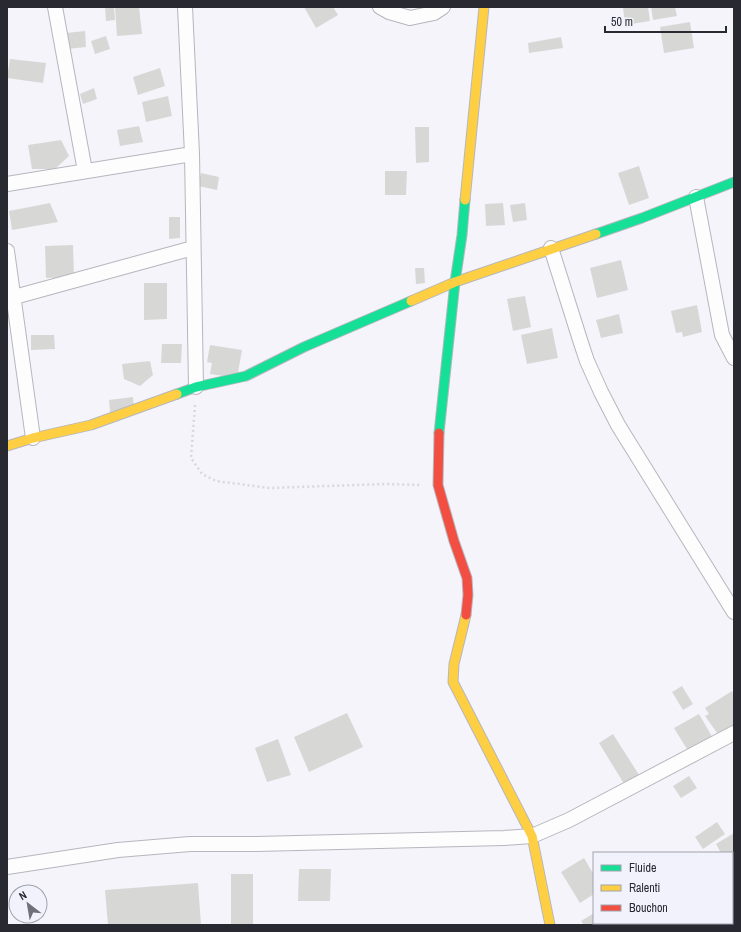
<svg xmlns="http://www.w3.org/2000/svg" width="741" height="932" viewBox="0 0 741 932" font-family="'Archivo Narrow',sans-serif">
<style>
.building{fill:#d7d8d6}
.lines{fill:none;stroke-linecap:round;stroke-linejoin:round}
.street-casing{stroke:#b6b6be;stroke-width:16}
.fast-casing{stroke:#b6b6be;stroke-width:11}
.slow-casing{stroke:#b6b6be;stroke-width:11}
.jam-casing{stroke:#b6b6be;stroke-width:11}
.path{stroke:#d8d8db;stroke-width:2.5;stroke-dasharray:2 3;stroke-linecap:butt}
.street{stroke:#fdfdfe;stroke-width:14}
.fast{stroke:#16e098;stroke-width:9}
.slow{stroke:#ffcf43;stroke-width:9}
.jam{stroke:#f24e42;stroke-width:9}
</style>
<rect width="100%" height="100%" fill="#f4f4fa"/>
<path class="building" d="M105 7H114L115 20 106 21Z
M115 7H139L142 34 117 36Z
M304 7H333L338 15 316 28Z
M623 7H648L650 21 625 25Z
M651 7H675L677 16 653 20Z
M690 22 694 48 664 53 660 27Z
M85 31 86 47 67 49 66 33Z
M106 36 110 49 95 54 91 41Z
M561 37 563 48 529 53 528 43Z
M10 59 46 63 43 83 7 78Z
M160 68 165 86 138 95 133 77Z
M94 88 97 99 83 104 80 94Z
M168 96 172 116 146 122 142 102Z
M139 126 143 142 120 146 117 130Z
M415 127H429V162L416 163Z
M61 140 69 156 55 169H32L28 145Z
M639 166 649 198 629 205 618 173Z
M385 171H407L406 195H385Z
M201 173 219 177 217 190 198 186Z
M50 203 58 222 12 230 9 211Z
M503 203 505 225 486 226 485 204Z
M525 203 527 220 513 222 510 205Z
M169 217H180V238L169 239Z
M73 245 74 277 46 278 45 246Z
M621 260 628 290 597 298 590 268Z
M415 268H424L425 283 416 284Z
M144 283H167V319L144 320Z
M525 296 531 327 513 331 507 299Z
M697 305 702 332 683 337 682 332 676 333 671 311Z
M619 314 623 333 601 338 596 320Z
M552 328 558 358 527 364 521 335Z
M31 335H54L55 349 31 350Z
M162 344H182L181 363H161Z
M210 345 242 350 237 378 210 374 212 363 207 362Z
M150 361 153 375 140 386 124 379 122 364Z
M133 397 134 409 110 412 109 400Z
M682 686 693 704 683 710 672 692Z
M732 691 734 695V725L720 737 705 716 709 714 705 708Z
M347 713 363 747 309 772 294 737Z
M699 714 714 740 690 754 674 728Z
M613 734 641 778 626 787 599 743Z
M278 739 291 775 267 782 255 748Z
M689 776 697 788 681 798 673 786Z
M717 822 725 834 703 849 695 837Z
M734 833V873L732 870V853H721L716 844Z
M584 858 594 875V894L580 903 561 872Z
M299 869H331L330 901H298Z
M231 874H253V925H231Z
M198 883 201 925H108L105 890Z
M594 913V923H622L618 925H584L581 921Z
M637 923H666L667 924 666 925H638Z
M675 923H687L688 925H672Z"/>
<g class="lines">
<g class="street-casing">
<path id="street" d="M55 7 85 171
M185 7 192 154 196 387
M380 7 389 12 410 18 434 13 443 7
M7 184 192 154
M696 197 722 335 734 358
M551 248 581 343 587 361 601 392 618 425 734 612
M7 251 33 438
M7 299 193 248
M7 867 118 850 190 844H256L504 838 532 836 569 820 734 733
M732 918 734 917
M719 925 722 923"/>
</g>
<g class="fast-casing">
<path id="fast" d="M596 234 642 218 734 182
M177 394 196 387 246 376 304 347 411 301
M439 433 455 282 462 235 465 200"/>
</g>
<g class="slow-casing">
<path id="slow" d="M465 200 484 7
M411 301 455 282 596 234
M7 446 33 438 91 425 177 394
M466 615 454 664 453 682 532 836 550 925"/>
</g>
<g class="jam-casing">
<path id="jam" d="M439 433 438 485 454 541 467 578 468 595 466 615"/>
</g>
<path class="path" d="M195 405 191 458 202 474 216 481 269 488 386 484 421 485"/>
<use href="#street" class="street"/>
<use href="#fast" class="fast"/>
<use href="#slow" class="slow"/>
<use href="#jam" class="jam"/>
</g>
<rect width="741" height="932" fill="none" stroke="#292932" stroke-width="16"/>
<rect x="593" y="852" width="140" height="72" fill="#f2f2fc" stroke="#a2a2ab"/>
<rect x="601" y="865" width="20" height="6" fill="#16e098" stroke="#a2a2ab"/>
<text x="629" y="872" font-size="12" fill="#292932">Fluide</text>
<rect x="601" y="885" width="20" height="6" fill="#ffcf43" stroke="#a2a2ab"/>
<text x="629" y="892" font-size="12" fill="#292932">Ralenti</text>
<rect x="601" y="905" width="20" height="6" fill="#f24e42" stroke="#a2a2ab"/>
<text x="629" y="912" font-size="12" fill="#292932">Bouchon</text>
<g transform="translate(28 904) rotate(329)"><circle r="19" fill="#f2f2fc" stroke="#a2a2ab"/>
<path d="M0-3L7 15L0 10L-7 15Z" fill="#707078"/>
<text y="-6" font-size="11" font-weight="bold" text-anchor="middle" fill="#292932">N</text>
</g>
<path d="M605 26v6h121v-6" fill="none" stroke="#292932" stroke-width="2"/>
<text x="611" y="26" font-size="12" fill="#292932" stroke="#f2f2fc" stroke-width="3" paint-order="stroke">50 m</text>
</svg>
